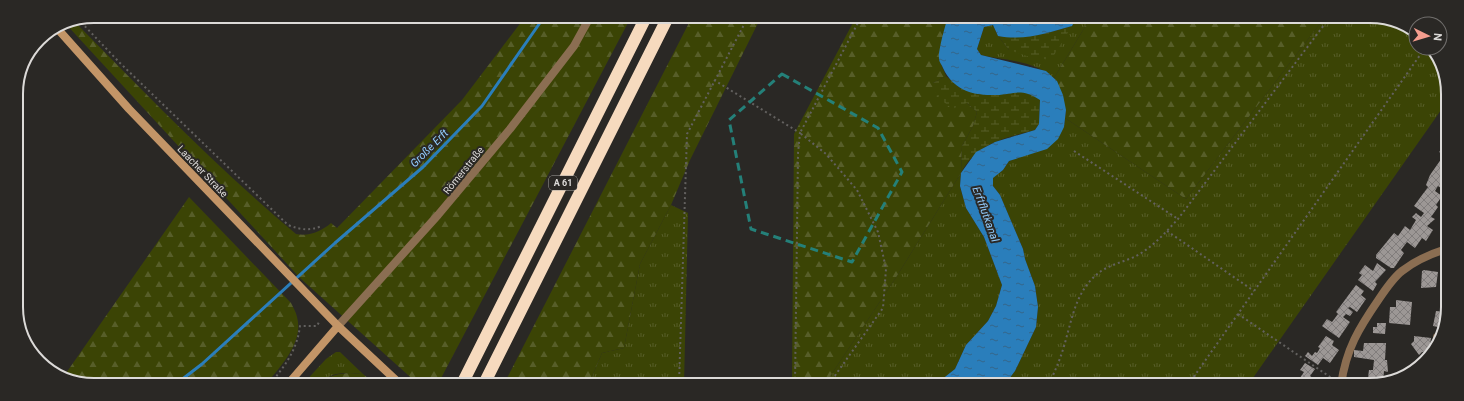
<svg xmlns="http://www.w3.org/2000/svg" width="1464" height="401" viewBox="0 0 1464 401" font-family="Roboto,sans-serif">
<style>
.grass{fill:url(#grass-tufts)}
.forest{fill:url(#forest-firs)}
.wetland{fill:url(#wetland-marsh)}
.water{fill:url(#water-ripples)}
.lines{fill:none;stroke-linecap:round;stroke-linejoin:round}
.stream{stroke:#2a7ebb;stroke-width:3}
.building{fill:url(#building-cross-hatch)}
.path{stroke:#63615f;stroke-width:2;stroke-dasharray:2 3;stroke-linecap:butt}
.minor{stroke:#8b6e52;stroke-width:8}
.secondary{stroke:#c39567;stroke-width:8}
.motorway{stroke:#f6dabe;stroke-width:12}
.marked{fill:none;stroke:#248079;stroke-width:3;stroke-dasharray:8 5;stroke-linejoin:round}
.labels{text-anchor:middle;stroke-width:4;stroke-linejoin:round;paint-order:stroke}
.shield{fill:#2a2825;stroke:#a7a5a2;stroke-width:1}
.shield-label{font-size:9px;font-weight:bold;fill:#dcdad8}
.street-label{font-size:10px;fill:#dcdad8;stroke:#2a2825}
.water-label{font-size:11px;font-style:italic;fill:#91cbfc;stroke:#2a2825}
.rim{fill:none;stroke:#dcdad8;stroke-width:2}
</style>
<defs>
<pattern id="grass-tufts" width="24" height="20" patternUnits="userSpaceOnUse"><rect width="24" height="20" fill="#3b4405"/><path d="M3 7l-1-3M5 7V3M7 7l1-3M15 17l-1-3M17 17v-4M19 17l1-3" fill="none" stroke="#575e29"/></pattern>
<pattern id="forest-firs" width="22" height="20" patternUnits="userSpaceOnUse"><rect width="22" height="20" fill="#3b4405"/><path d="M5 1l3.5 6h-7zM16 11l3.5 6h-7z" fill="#575e29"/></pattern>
<pattern id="wetland-marsh" width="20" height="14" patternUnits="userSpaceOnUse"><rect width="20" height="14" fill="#3b4405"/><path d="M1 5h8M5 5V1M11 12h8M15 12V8" fill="none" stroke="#575e29"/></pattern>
<pattern id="water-ripples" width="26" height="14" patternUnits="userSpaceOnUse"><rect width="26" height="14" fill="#2a7ebb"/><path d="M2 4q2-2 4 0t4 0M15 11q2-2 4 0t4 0" fill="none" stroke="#34668a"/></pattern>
<pattern id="building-cross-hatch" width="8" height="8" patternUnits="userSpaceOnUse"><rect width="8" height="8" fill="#9c9795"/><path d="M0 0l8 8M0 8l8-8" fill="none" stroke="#817d7c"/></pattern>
</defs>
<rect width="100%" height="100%" fill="#2a2825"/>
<path class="grass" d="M1077 17H1091L1054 78C1035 61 1004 60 981 55L977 49 984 27 993 25 998 36 1009 50 1072 26Z
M1325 17 1385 18 1416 34V48H1430L1446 79V103L1248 385 1005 384 1015 371 1036 327 1038 307 1035 286 1025 259 1023 249 1000 195 993 186V177L1003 170 1009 161 1022 156 1064 127 1065 118 1186 199Z
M961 173 960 187 966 208 984 237 1002 285 996 306 988 321 966 345 955 369 936 384H825L895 279Z
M671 205 688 213 684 384H596L591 379 602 353 624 348 640 264Z
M336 352H340L363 374C350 373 330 370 322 384H303L326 359Z"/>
<path class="forest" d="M525 17H631L438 384H418L300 278 64 22 73 20C145 93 217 168 296 234 309 237 322 231 331 223L337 228 462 100Z
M692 17H761L690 160 671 205 640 264 624 348 602 353 591 379 596 384H504Z
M856 17H948L939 59 946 76 933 83 967 103 977 112 973 126 962 146 961 173 895 279 825 384H684V380L792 381 794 134Z
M1091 17H1325L1186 199 1065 118 1066 110 1054 78Z
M189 197 291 303C293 307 296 312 297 317 304 342 281 366 266 384L79 383 64 376Z
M350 373 363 374 375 384H322C328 374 340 374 350 373Z"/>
<path class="wetland" d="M1072 26 1051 60 1030 57 1009 50 998 36C1024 40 1048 33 1072 26Z
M946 76 960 88 997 95 1016 91 1029 93 1040 99 1039 124 1035 130C1005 138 976 143 961 173L962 146 973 126 977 112 967 103 952 109 937 96 933 83Z"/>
<path class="water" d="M948 17H1077L1072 26C1047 33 1024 41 998 36L993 25 984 27 977 49 981 55 1046 71 1057 81 1063 95 1066 110 1064 127 1058 139 1047 149 1009 161 1003 170 993 178V186L1000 195 1023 249 1025 259 1035 286 1038 307 1036 327 1015 371 1005 384H936L955 369 966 345 988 321 996 306 1002 285 984 237 966 208 960 186 961 173 976 152 995 142 1035 130 1039 124 1040 100C1021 88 1015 94 996 95 973 96 953 90 943 68 942 65 939 62 939 59 938 51 945 26 948 17Z"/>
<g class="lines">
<path class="stream" d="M176 384 202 364 335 243 423 167 482 106 544 17"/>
</g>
<path class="building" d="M1443 147 1446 150V186L1444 184 1441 188 1438 186 1435 191 1442 196 1436 205 1438 207 1431 217 1435 219 1427 226 1433 230 1426 241 1422 238 1415 248 1407 242 1401 250 1404 253 1394 268H1391L1376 258V255L1394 233 1398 236 1405 226 1410 230 1416 220 1412 217 1416 213 1421 217 1424 213 1414 206 1428 187 1426 185 1430 175 1444 155 1439 152Z
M1446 260V270L1445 271 1442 262Z
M1377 263 1386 270 1375 282 1377 284 1373 291 1358 280 1362 275 1359 273 1365 265 1373 271Z
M1424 270 1438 272 1436 287 1421 288 1422 271Z
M1446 273V288H1444L1440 275Z
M1356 285 1364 291 1361 295 1366 299 1357 312 1350 307 1348 308 1353 312 1350 316 1346 314 1343 317 1350 322 1339 338 1322 326 1327 319 1332 322 1338 314 1336 312Z
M1396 300 1412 302 1410 325 1389 323 1390 307H1396Z
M1436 311 1446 312V322L1443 328 1433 326Z
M1377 323H1386L1385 334 1373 333V327H1377Z
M1326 336 1334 341 1332 345 1339 350 1330 363 1323 358 1318 365 1305 356 1308 352 1312 356 1315 352 1317 353 1320 348 1318 347Z
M1414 336 1431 338 1430 345H1433L1429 353 1422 352 1419 355 1411 344 1414 341Z
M1364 343H1386L1385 360H1387L1388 372 1384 371 1383 382 1375 385H1367L1369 370H1373L1374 360 1354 357V350L1363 351Z
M1305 363 1315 369 1310 376 1320 383 1319 385H1295L1304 372 1300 370Z"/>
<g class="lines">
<path class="path" d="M78 19 120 63 288 225C301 230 309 231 322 226
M714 80 800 133 798 153 795 384
M1074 151 1178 219
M1167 231 1254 291
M1238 314 1333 379
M270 384C285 366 297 350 300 326H317L320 320
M679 384 687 134 748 17
M829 384 883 308 886 269 878 232 857 190 826 154 800 133 861 17
M1049 384C1056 369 1062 355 1066 339 1072 318 1076 296 1091 280 1103 266 1118 264 1134 257 1151 249 1165 233 1178 219L1330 17
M1188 385 1425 48"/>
<path class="minor" d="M1446 216V249
M338 326 438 215 510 129 574 46 590 17
M1437 337H1438
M1341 385C1346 349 1359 328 1379 299 1385 290 1393 278 1402 271 1416 260 1430 254 1446 249"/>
<path class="secondary" d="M56 27 129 109 338 326 400 384
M288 384 338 326"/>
<path class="motorway" d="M462 384 646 17
M484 384 668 17"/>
</g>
<path class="marked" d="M782 74 878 128 902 172 852 262 751 229 729 120Z"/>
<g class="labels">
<rect class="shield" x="549" y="176" width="28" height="14" rx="3"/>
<g class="shield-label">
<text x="563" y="186">A 61</text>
</g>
<g class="street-label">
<text transform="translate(463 170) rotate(-51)" y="4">Römerstraße</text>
<text transform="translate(203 171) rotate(46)" y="4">Laacher Straße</text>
</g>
<g class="water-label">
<text transform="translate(429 148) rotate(-45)" y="4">Große Erft</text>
<text transform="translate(986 214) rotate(70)" y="4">Erftflutkanal</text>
</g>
</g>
<path d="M0 0H1464V401H0ZM94 23H1370A71 71 0 0 1 1441 94V307A71 71 0 0 1 1370 378H94A71 71 0 0 1 23 307V94A71 71 0 0 1 94 23Z" fill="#2a2825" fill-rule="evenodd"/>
<path class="rim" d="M94 23H1370A71 71 0 0 1 1441 94V307A71 71 0 0 1 1370 378H94A71 71 0 0 1 23 307V94A71 71 0 0 1 94 23Z"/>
<g transform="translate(1428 36) rotate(95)"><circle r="19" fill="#2a2825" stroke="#716f6d"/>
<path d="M0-3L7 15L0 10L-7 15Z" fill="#f59d8e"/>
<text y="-6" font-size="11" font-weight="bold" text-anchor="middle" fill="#dcdad8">N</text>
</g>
</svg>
